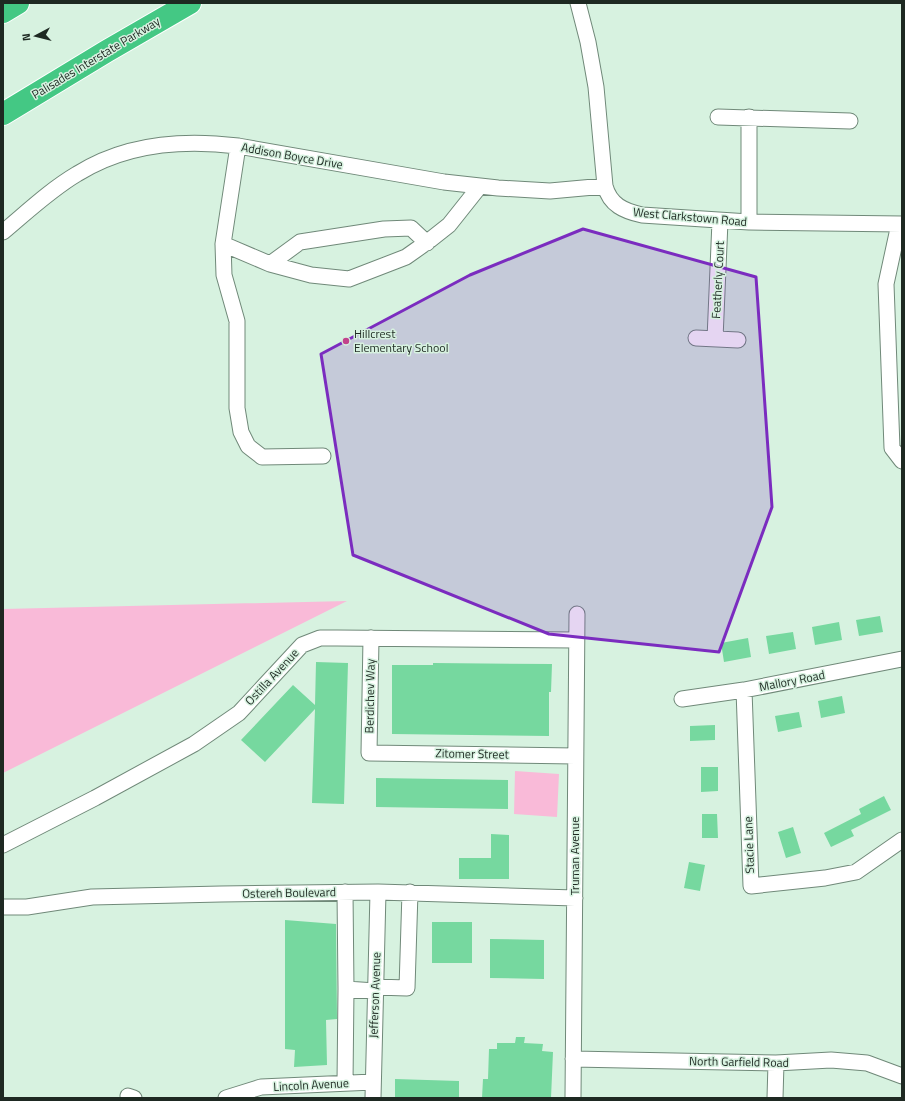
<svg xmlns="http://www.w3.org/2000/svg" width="905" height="1101" viewBox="0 0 905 1101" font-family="'Titillium Web',sans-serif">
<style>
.green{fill:#f9bad8}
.building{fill:#76d89f}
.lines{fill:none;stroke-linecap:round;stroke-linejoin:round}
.minor-casing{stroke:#708979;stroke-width:17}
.highway-casing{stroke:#fff;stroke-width:24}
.minor{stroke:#fff;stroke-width:15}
.highway{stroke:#44c884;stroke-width:22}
.marked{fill:#7b2cbf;fill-opacity:0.2;stroke:#7b2cbf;stroke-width:3;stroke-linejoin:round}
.poi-dot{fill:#c2428c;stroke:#d7f2e0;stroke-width:1.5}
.labels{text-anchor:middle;stroke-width:3;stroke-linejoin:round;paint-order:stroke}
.street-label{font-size:12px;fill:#1e2922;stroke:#d7f2e0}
.poi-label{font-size:12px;fill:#1e2922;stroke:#d7f2e0;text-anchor:start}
</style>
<rect width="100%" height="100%" fill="#d7f2e0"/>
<path class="green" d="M347 601 3 773V609Z
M515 771 559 774 557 817 514 814Z"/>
<path class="building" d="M880 616 883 632 859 636 856 620Z
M839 622 842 640 815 645 812 627Z
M793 632 796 649 769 654 766 636Z
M748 638 751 657 724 662 721 643Z
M316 662 348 663 344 804 312 803 315 709 265 762 241 740 293 685 315 705Z
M433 663 552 664 551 692H549V736L392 734V665H433Z
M842 696 845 713 821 718 818 701Z
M799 712 802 727 778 732 775 716Z
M715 725V740L690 741V726Z
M701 767H718V791L701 792Z
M376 778 508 780V809L376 807Z
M884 796 891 810 851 830 854 836 831 847 824 833 861 814 859 809Z
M702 814H717L718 838H702Z
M793 827 801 853 786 858 778 832Z
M491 834 509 835V879H459V858H491Z
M689 862 705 865 700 891 684 888Z
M285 920 336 924 337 1019 326 1020 327 1065 294 1067 295 1050 285 1049Z
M432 922H472V963H432Z
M490 939 544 940V979L490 978Z
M516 1037H525L524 1043 543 1044 542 1051 553 1052 551 1098H482L483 1079H488L489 1049H497V1043H515Z
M395 1079 459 1081V1098H395Z"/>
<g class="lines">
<g class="minor-casing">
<path id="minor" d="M578 3 588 42 596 87 605 186C610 205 624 211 642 215L749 222 902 224
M718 117 850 121
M749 117V222
M238 146 223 244 270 264 311 275 349 279 406 257 430 240 449 225 480 186
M899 224 886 284 892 448 902 461
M3 232C27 212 50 190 77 174 126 143 182 139 238 146L444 182 498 188 550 191 605 186
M223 244 224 275 237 321V408L241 432 248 446 262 457 323 456
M270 264 300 242 384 229 411 228 427 243
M696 338 738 340
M715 339 720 221
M371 638 369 753 575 756
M744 690 751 886 825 878 856 872 902 840
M682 699 744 690 902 659
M3 845 95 798 194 744 239 713 302 645 320 638H337L576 640
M345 892 346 989 375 991
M3 907H27L92 897 221 894 378 892 575 898
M375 987 407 988 410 892
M573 1059 776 1063 831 1060 867 1063 902 1076
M345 1083 346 989
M128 1096 134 1098
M226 1098 261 1087 373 1082
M373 1098 378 892
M573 1098 577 614
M775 1098 776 1063"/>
</g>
<g class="highway-casing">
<path id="highway" d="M3 12 18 3
M3 114 107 51 190 3"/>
</g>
<use href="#minor" class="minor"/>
<use href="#highway" class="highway"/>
</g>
<path class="marked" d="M583 229 756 277 772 507 719 652 549 634 353 555 321 354 470 275Z"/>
<circle class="poi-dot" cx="346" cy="341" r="4"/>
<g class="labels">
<g class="street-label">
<text transform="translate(96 58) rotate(-31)" y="4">Palisades Interstate Parkway</text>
<text transform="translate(292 156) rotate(10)" y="4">Addison Boyce Drive</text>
<text transform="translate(690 217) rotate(5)" y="4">West Clarkstown Road</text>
<text transform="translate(718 280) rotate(-87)" y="4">Featherly Court</text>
<text transform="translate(272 677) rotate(-47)" y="4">Ostilla Avenue</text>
<text transform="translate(792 681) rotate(-11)" y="4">Mallory Road</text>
<text transform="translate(370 696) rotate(-89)" y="4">Berdichev Way</text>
<text transform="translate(472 754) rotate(1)" y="4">Zitomer Street</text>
<text transform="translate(749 845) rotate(-92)" y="4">Stacie Lane</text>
<text transform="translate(575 856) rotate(-90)" y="4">Truman Avenue</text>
<text transform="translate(289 893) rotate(-1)" y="4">Ostereh Boulevard</text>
<text transform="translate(375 995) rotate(-88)" y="4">Jefferson Avenue</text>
<text transform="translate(739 1062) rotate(1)" y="4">North Garfield Road</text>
<text transform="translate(311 1085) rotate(-3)" y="4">Lincoln Avenue</text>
</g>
<g class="poi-label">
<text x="354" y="338">Hillcrest<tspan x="354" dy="14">Elementary School</tspan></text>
</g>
</g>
<rect width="905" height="1101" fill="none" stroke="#1e2922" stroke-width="8"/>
<g transform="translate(36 36) rotate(263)" stroke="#d7f2e0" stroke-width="3" paint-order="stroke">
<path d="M0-3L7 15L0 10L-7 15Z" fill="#1e2922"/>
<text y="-6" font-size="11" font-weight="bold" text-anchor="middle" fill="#1e2922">N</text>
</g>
</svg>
